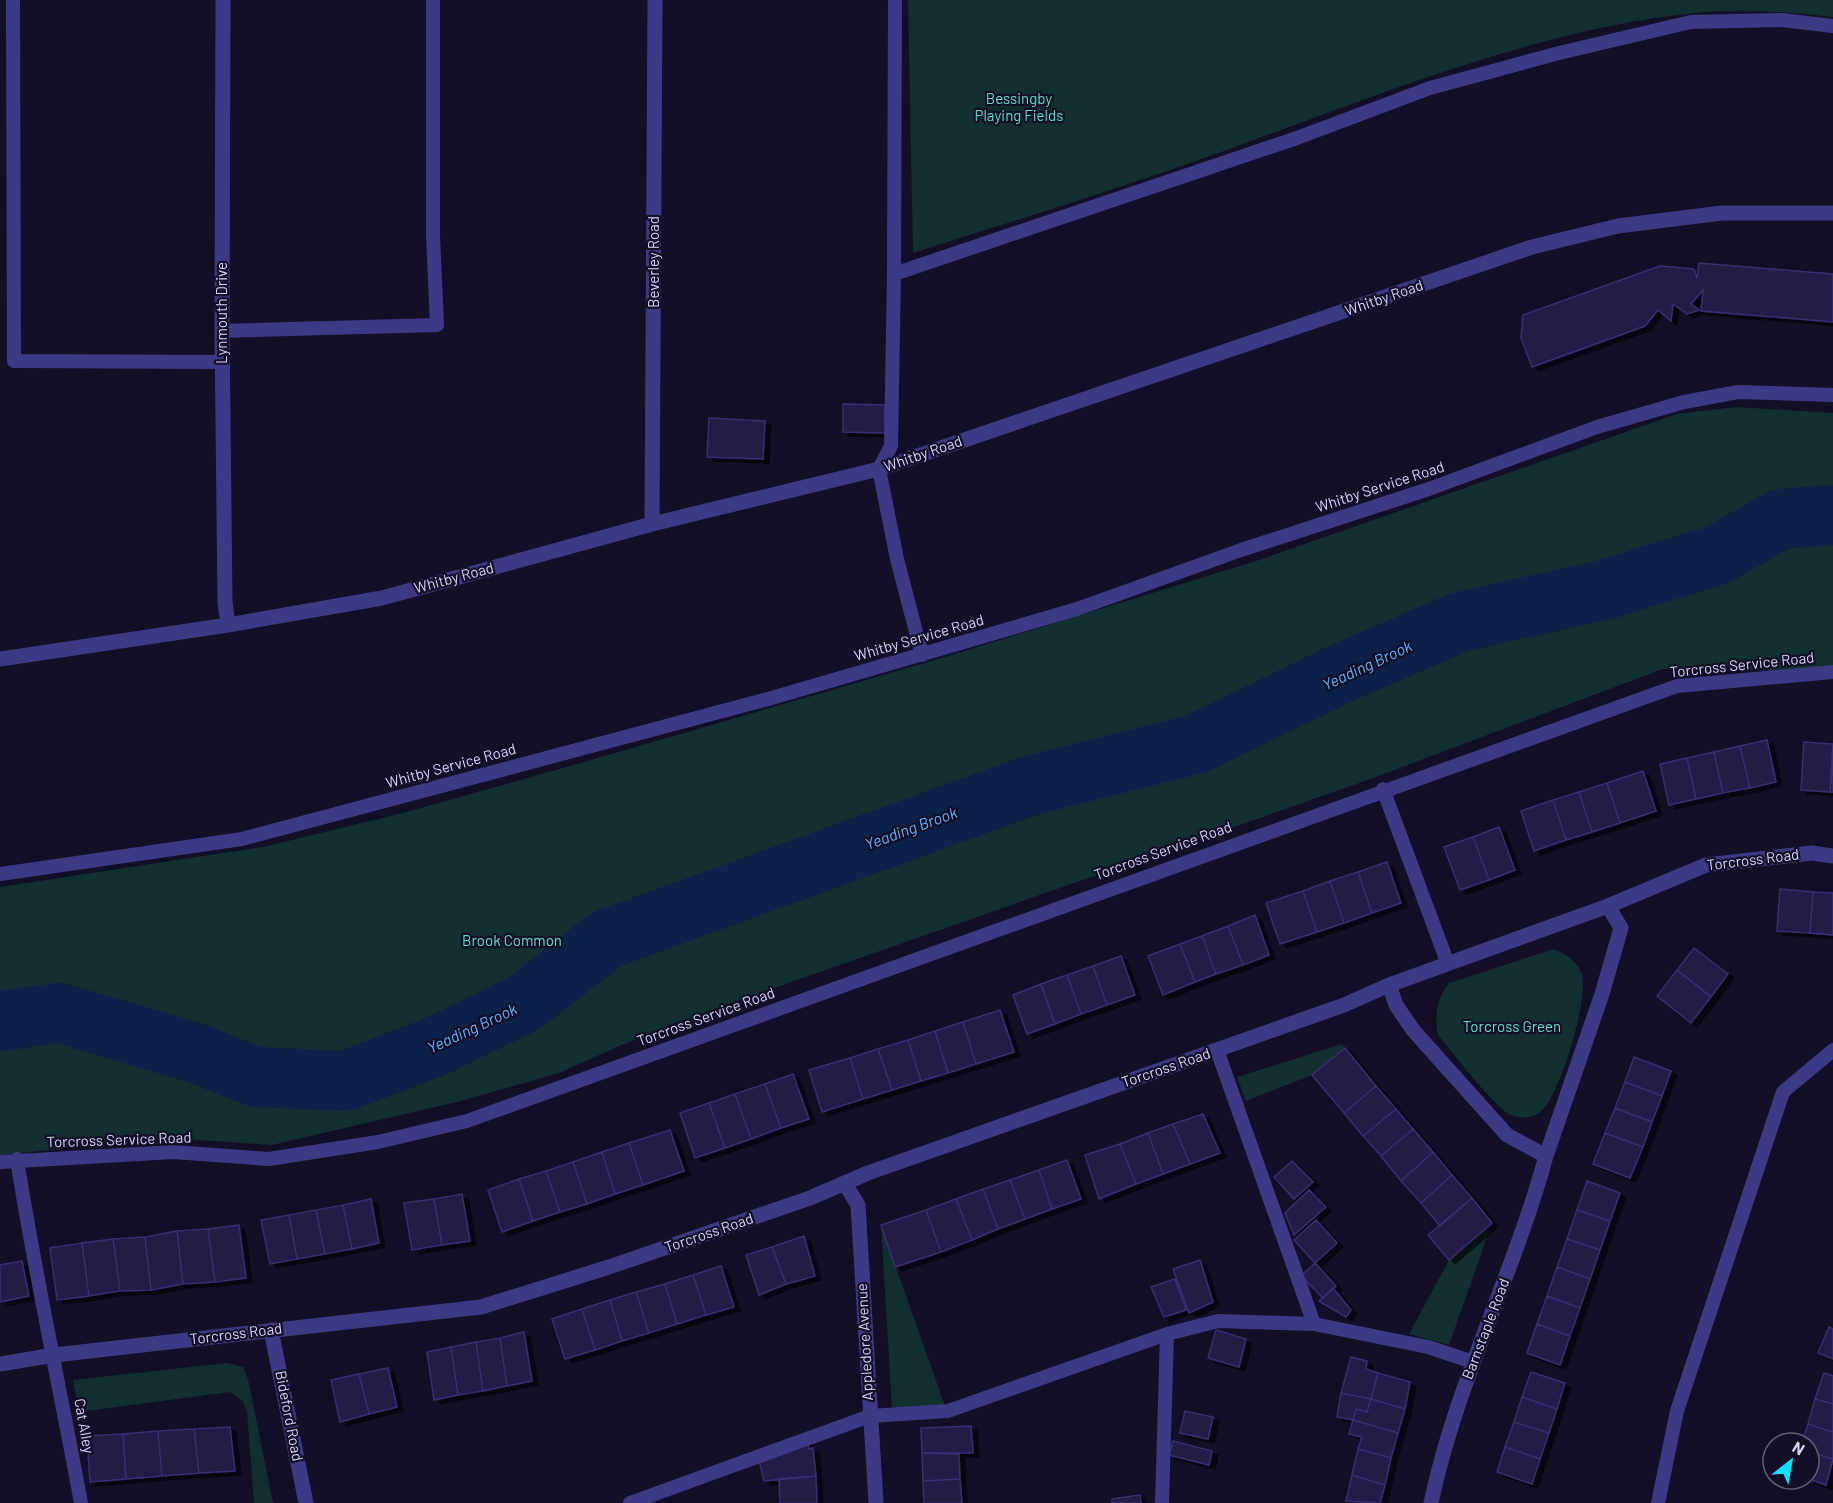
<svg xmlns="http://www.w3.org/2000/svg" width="1833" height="1503" viewBox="0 0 1833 1503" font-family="Barlow,sans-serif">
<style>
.green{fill:#12302f}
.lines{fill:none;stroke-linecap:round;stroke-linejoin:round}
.river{stroke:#0c2248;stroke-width:60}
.building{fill:#241b47;stroke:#3b2d73;stroke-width:1.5;filter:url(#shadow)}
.lane{stroke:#3d3a85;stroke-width:14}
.street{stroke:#3d3a85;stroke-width:15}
.labels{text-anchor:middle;stroke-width:4.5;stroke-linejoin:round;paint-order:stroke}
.park-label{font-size:15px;fill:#5fe0c0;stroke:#130f26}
.street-label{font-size:15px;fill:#d9d4ff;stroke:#130f26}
.water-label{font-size:16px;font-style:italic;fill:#62b6ff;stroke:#130f26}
</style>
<defs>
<filter id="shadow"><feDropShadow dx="6" dy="4" stdDeviation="0" flood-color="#0009"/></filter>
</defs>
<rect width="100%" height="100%" fill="#130f26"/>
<path class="green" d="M908 0H1833V17C1788 12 1739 8 1694 13 1536 29 1373 97 1224 151 1121 188 1017 220 913 253Z
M1736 407 1833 413V671L1663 669 1368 780 666 1026 556 1074 461 1101 272 1145 168 1138 0 1155V887L263 847 403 813 563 768 932 661 1256 561 1677 414Z
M1554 949C1566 955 1575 959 1581 972 1591 993 1559 1101 1539 1113 1529 1119 1518 1119 1509 1114 1495 1107 1451 1051 1438 1035 1434 1015 1437 999 1449 983Z
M1342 1044 1345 1048 1312 1075 1246 1101 1237 1077Z
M1492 1223 1449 1345 1409 1334 1449 1260Z
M881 1225 945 1406 892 1409Z
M227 1363 243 1367 248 1379 273 1503H254L247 1411 243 1401 230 1392 79 1412 73 1380Z"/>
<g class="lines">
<path class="river" d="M0 1021 60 1013 196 1053 256 1077 345 1081 432 1048 523 1004 607 939 1032 785 1196 744 1342 673 1460 622 1604 590 1717 555 1781 519 1833 515"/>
</g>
<path class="building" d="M1699 263 1833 274V322L1701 311 1703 290 1691 304 1699 310 1687 314 1673 304 1671 321 1658 310 1645 326 1532 367 1521 338 1523 315 1660 266 1694 269 1697 278Z
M843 404 885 405V433L843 432Z
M709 418 765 421 763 459 707 457Z
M1767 740 1776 782 1750 788 1740 746Z
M1804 742 1833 744 1830 792 1801 790Z
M1740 746 1750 788 1723 793 1714 752Z
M1714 752 1723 793 1696 799 1687 758Z
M1687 758 1696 799 1669 805 1660 764Z
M1833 758V792H1830Z
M1643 771 1656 811 1620 823 1607 783Z
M1607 783 1620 823 1592 832 1579 792Z
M1579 792 1592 832 1566 840 1553 800Z
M1553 800 1566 840 1534 851 1521 811Z
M1499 827 1515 870 1489 880 1473 837Z
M1473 837 1489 880 1460 890 1444 847Z
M1387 862 1401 903 1372 913 1358 872Z
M1358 872 1372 913 1344 923 1330 881Z
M1330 881 1344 923 1317 932 1303 891Z
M1780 889 1813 892 1810 933 1777 931Z
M1303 891 1317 932 1280 944 1266 903Z
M1813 892 1833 893V935L1810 933Z
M1255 915 1269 955 1243 965 1228 926Z
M1228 926 1243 965 1216 974 1202 936Z
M1202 936 1216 974 1195 982 1180 944Z
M1180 944 1195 982 1163 995 1148 956Z
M1694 948 1728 974 1711 997 1677 970Z
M1121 956 1135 995 1107 1005 1093 966Z
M1093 966 1107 1005 1081 1014 1067 975Z
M1677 970 1711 997 1691 1023 1657 996Z
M1067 975 1081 1014 1055 1024 1041 984Z
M1041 984 1055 1024 1027 1034 1013 995Z
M1000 1010 1014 1052 976 1064 963 1022Z
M963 1022 976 1064 948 1073 935 1031Z
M935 1031 948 1073 921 1081 908 1040Z
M908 1040 921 1081 892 1090 878 1049Z
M1345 1048 1376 1086 1344 1113 1312 1075Z
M878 1049 892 1090 863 1099 850 1058Z
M1634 1057 1671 1071 1662 1096 1625 1082Z
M850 1058 863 1099 822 1112 809 1070Z
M793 1074 809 1119 781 1128 765 1084Z
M1625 1082 1662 1096 1652 1122 1615 1108Z
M765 1084 781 1128 751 1139 735 1094Z
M1376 1086 1396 1109 1363 1136 1344 1113Z
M735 1094 751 1139 725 1148 709 1103Z
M709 1103 725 1148 695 1158 680 1113Z
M1615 1108 1652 1122 1643 1147 1605 1133Z
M1396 1109 1413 1129 1381 1156 1363 1136Z
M1203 1114 1220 1153 1190 1164 1173 1124Z
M1173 1124 1190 1164 1163 1174 1148 1133Z
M1413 1129 1433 1152 1401 1181 1381 1156Z
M670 1130 684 1171 643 1185 629 1143Z
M1148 1133 1163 1174 1136 1184 1120 1144Z
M1605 1133 1643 1147 1630 1178 1593 1164Z
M629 1143 643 1185 615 1194 602 1152Z
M1120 1144 1136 1184 1099 1199 1085 1155Z
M602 1152 615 1194 587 1204 573 1162Z
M1433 1152 1452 1175 1421 1203 1401 1181Z
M1067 1160 1081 1199 1052 1209 1039 1170Z
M1292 1161 1313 1182 1294 1199 1274 1177Z
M573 1162 587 1204 560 1212 546 1171Z
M1039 1170 1052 1209 1025 1219 1010 1180Z
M546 1171 560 1212 533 1221 519 1179Z
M1452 1175 1472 1198 1440 1226 1421 1203Z
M519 1179 533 1221 502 1232 488 1190Z
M1010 1180 1025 1219 998 1229 983 1189Z
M1587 1181 1620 1193 1610 1221 1577 1210Z
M983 1189 998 1229 972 1240 956 1199Z
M1309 1190 1326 1207 1294 1235 1285 1213Z
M462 1194 470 1241 442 1245 434 1199Z
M1472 1198 1492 1223 1449 1260 1428 1235Z
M371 1199 379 1243 352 1249 343 1205Z
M434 1199 442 1245 412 1250 404 1203Z
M956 1199 972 1240 941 1252 926 1210Z
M343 1205 352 1249 325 1254 316 1210Z
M316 1210 325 1254 297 1259 289 1215Z
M926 1210 941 1252 895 1267 881 1225Z
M1577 1210 1610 1221 1600 1250 1567 1239Z
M289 1215 297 1259 270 1264 261 1220Z
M1316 1220 1337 1243 1315 1263 1294 1240Z
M239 1225 246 1278 215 1282 208 1229Z
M208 1229 215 1282 183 1284 177 1231Z
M177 1231 183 1284 151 1290 145 1237Z
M804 1236 815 1276 786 1284 772 1247Z
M145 1237 151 1290 120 1291 113 1239Z
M113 1239 120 1291 89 1296 82 1243Z
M1567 1239 1600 1250 1590 1279 1557 1267Z
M82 1243 89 1296 57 1300 50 1248Z
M772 1247 786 1284 759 1295 746 1255Z
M1200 1260 1213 1302 1189 1313 1173 1269Z
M22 1261 29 1296 0 1302V1265Z
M1315 1263 1336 1286 1323 1298 1301 1276Z
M721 1266 734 1307 706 1315 693 1275Z
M1557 1267 1590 1279 1580 1308 1547 1296Z
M693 1275 706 1315 677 1324 665 1284Z
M1175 1279 1186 1310 1164 1317 1151 1287Z
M665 1284 677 1324 649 1333 636 1292Z
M1333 1288 1351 1310 1346 1317 1319 1301Z
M636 1292 649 1333 622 1341 610 1300Z
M1547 1296 1580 1308 1570 1336 1537 1324Z
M610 1300 622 1341 595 1350 582 1309Z
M582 1309 595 1350 565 1359 552 1319Z
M1537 1324 1570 1336 1560 1365 1527 1353Z
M1829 1327 1833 1329V1359L1818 1353Z
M1216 1330 1246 1339 1239 1367 1208 1358Z
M524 1332 532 1381 507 1386 500 1338Z
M500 1338 507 1386 483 1391 476 1342Z
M476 1342 483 1391 458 1395 451 1347Z
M451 1347 458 1395 434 1400 427 1352Z
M1351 1357 1367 1361 1366 1369 1378 1373 1371 1399 1341 1393Z
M388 1368 397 1407 369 1414 359 1374Z
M1531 1372 1565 1383 1557 1409 1522 1397Z
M1378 1373 1410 1382 1405 1409 1371 1399Z
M1824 1373 1833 1376V1404L1815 1399Z
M359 1374 369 1414 340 1422 331 1380Z
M1341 1393 1371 1399 1367 1412 1356 1409 1353 1420 1337 1417Z
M1522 1397 1557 1409 1549 1433 1514 1422Z
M1371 1399 1405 1409 1398 1433 1353 1420 1356 1409 1367 1412Z
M1815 1399 1833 1404V1432L1808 1424Z
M1185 1411 1213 1417 1208 1439 1180 1433Z
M1353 1420 1398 1433 1391 1458 1358 1449 1362 1437 1349 1434Z
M1514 1422 1549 1433 1540 1459 1505 1447Z
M1808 1424 1833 1432V1459L1809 1452V1443H1802Z
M971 1426 973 1453H922L921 1428Z
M230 1427 235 1471 199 1473 194 1429Z
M194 1429 199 1473 162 1476 158 1431Z
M158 1431 162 1476 126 1479 123 1434Z
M123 1434 126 1479 90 1482 87 1436Z
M806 1439 809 1449 813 1448 816 1476 764 1481 758 1456Z
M1173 1441 1212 1451 1209 1465 1169 1455Z
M1505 1447 1540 1459 1532 1484 1497 1472Z
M1358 1449 1391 1458 1385 1485 1352 1475Z
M1809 1452 1833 1459 1826 1485 1808 1479Z
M922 1453 959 1454 960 1479 923 1481Z
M1352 1475 1385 1485 1380 1503 1346 1501Z
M816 1476 817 1503H780L779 1479Z
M960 1479 962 1503H924L923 1481Z
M1140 1495 1141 1503H1112V1499Z"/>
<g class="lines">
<path class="lane" d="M13 0 14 361 222 362
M895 0 894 274 1297 138 1430 88 1559 53 1691 22 1782 20 1833 26
M894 274 891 446 879 469 897 559 922 655
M222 331 437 325 433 235V0
M1383 789 1448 964
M0 874 242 839 768 699 1077 609 1241 550 1426 490 1597 427 1684 402 1738 392 1833 395
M1217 1050 1314 1324 1428 1347 1473 1362
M17 1159C35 1275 60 1388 81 1503
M0 1162 173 1152 269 1159 378 1142 467 1121 1677 686 1833 672
M630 1503 870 1416 948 1411 1167 1334 1218 1321 1314 1324
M1162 1503 1167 1334
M1658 1503 1677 1411 1783 1092 1833 1050"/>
<path class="street" d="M223 0 222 331 225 602 228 625
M652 524 655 0
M0 659 228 625 382 598 652 524 879 469 1532 247 1618 226 1722 213H1833
M1389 985 1396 1005 1413 1030 1507 1135 1546 1156 1602 994 1621 928 1608 906
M845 1184 858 1205 876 1503
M271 1330 306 1503
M0 1364 54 1355 481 1307 609 1267 810 1198 868 1173 1344 1005 1389 985 1608 906 1706 865 1812 853 1833 856
M1431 1503C1456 1383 1514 1274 1546 1156"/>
</g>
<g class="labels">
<g class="park-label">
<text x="1019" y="104">Bessingby<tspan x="1019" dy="17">Playing Fields</tspan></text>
<text x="512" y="946">Brook Common</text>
<text x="1512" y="1032">Torcross Green</text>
</g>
<g class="street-label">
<text transform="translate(654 262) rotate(-90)" y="5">Beverley Road</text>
<text transform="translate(1384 298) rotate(-19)" y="5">Whitby Road</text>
<text transform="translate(222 313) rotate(-90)" y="5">Lynmouth Drive</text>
<text transform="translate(923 454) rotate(-19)" y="5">Whitby Road</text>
<text transform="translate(1380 487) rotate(-18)" y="5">Whitby Service Road</text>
<text transform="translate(454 578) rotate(-15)" y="5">Whitby Road</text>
<text transform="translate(919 638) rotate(-16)" y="5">Whitby Service Road</text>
<text transform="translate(1742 665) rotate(-6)" y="5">Torcross Service Road</text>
<text transform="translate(451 766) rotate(-15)" y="5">Whitby Service Road</text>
<text transform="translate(1163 851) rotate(-20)" y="5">Torcross Service Road</text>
<text transform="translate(1753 860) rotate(-7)" y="5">Torcross Road</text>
<text transform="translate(706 1017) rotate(-20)" y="5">Torcross Service Road</text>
<text transform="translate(1166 1068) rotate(-19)" y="5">Torcross Road</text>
<text transform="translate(119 1140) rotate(-2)" y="5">Torcross Service Road</text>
<text transform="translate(709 1233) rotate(-19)" y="5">Torcross Road</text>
<text transform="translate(1486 1329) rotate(-69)" y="5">Barnstaple Road</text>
<text transform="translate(236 1334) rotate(-7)" y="5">Torcross Road</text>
<text transform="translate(865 1342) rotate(-93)" y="5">Appledore Avenue</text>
<text transform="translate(289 1416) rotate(79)" y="5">Bideford Road</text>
<text transform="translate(84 1426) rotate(80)" y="5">Cat Alley</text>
</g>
<g class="water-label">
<text transform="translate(1367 665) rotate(-25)" y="6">Yeading Brook</text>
<text transform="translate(911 828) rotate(-20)" y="6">Yeading Brook</text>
<text transform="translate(472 1028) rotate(-25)" y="6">Yeading Brook</text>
</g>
</g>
<g transform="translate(1791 1461) rotate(31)"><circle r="28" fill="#130f26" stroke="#625e7d" stroke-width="1.5"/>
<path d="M0-4.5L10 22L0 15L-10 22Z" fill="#00e5ff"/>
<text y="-9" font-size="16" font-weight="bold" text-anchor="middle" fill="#d9d4ff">N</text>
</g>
</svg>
